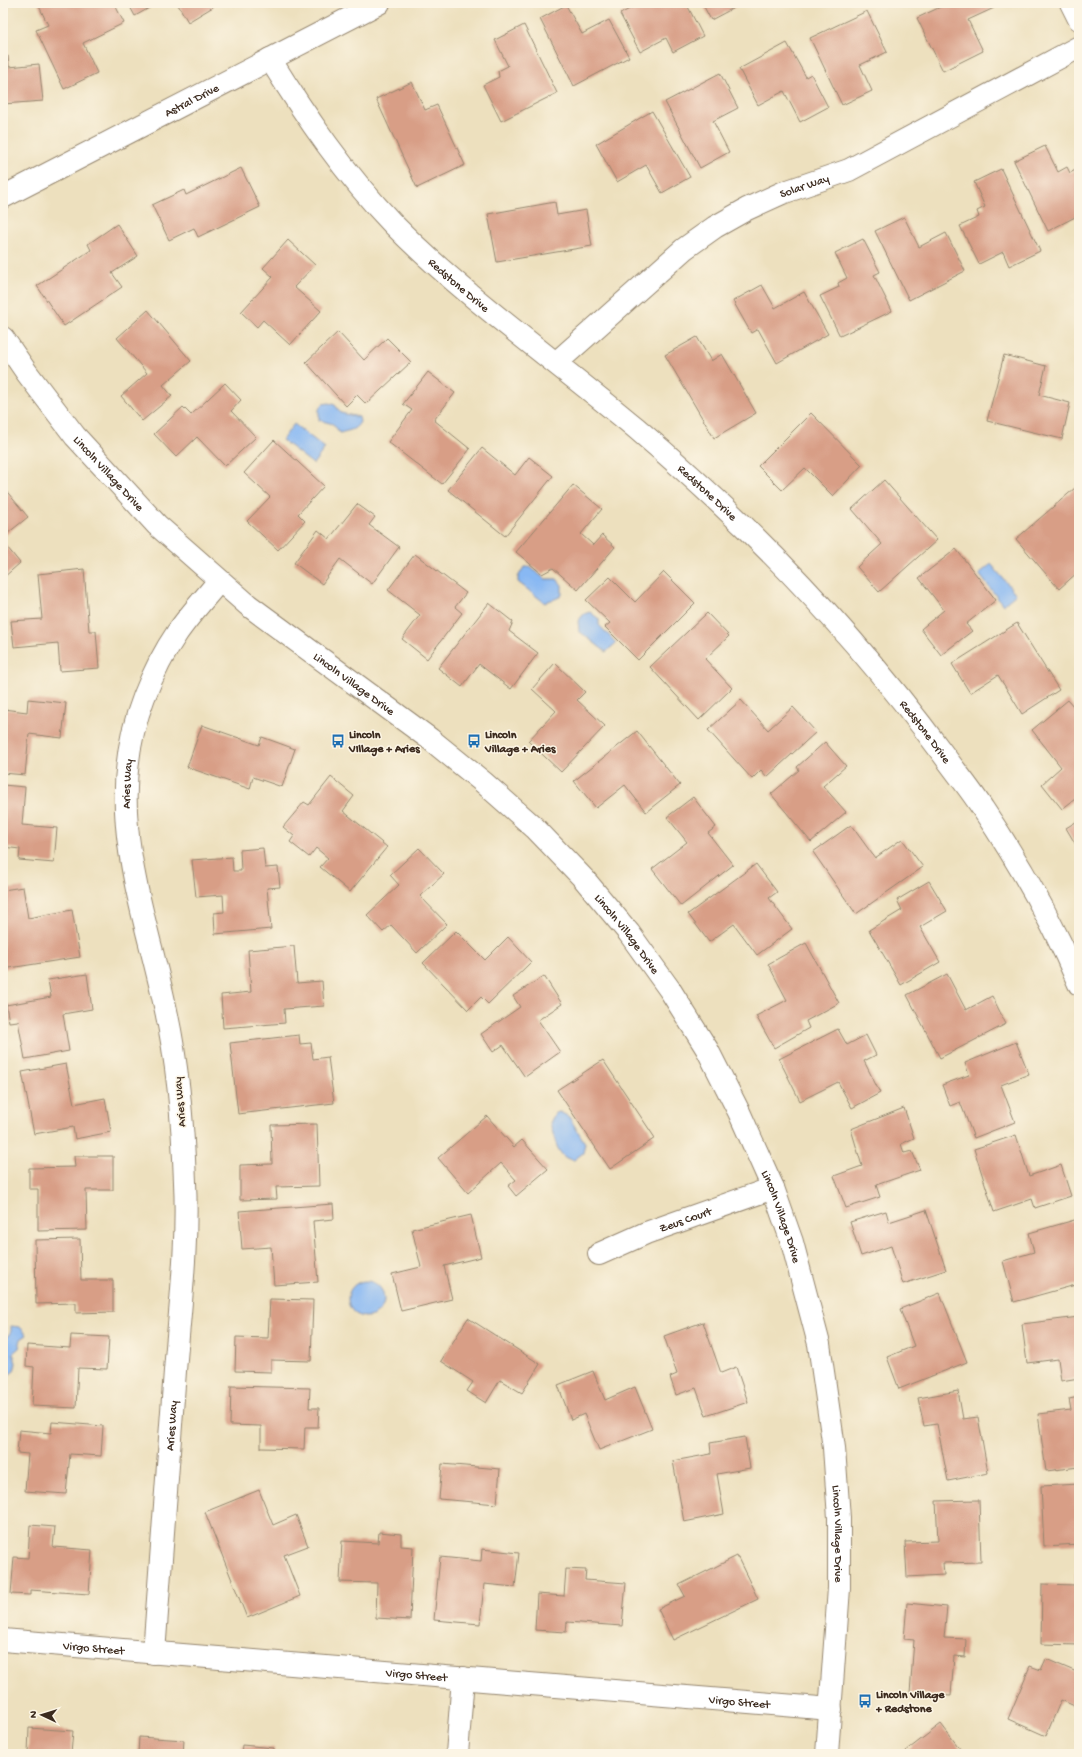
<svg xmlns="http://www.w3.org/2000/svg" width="1082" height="1757" viewBox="0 0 1082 1757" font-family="'Gochi Hand',sans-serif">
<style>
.water{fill:#88b8f3;stroke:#627188}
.building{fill:#d89e86}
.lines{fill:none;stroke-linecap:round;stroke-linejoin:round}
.minor-casing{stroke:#94856e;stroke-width:24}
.minor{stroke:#fff;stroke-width:22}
.labels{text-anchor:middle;stroke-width:3;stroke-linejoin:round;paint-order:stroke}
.street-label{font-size:12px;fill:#3b2a1e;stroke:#fcf5e5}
.poi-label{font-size:12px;font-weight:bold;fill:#3b2a1e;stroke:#fcf5e5;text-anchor:start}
</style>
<rect width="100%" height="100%" fill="#fcf5e5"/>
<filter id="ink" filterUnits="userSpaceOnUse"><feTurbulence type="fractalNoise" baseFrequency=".025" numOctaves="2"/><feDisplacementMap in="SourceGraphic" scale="8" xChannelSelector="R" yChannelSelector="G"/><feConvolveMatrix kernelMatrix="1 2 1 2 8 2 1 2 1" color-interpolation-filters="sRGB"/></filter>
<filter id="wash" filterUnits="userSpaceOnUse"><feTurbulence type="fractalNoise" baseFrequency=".012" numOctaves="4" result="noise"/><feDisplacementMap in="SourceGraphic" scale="16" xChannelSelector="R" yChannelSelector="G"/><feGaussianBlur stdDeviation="0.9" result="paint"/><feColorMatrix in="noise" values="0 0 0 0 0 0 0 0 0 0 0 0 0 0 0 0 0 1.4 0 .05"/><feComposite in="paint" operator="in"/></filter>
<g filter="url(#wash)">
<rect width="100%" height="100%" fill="#ede0be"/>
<path class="water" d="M329 403 335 405 341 413 359 417 360 422C355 431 349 430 340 433L333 424 319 420V409L323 404Z
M294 424 325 448 313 464 282 440Z
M991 564 1016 594 1003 605 979 574Z
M524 567H530L545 579H557L562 585V595C557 600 550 599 545 603L518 582V577Z
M590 612 599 619V625L616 643 606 652 579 631 578 621 584 614Z
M560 1112 569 1117 585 1143 583 1153 574 1160C556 1159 555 1137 550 1123L555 1113Z
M348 1299a18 18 0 1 1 36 0a18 18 0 1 1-36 0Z
M11 1326 20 1327 27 1335 21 1339 19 1348 13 1353 16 1363 14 1371 7 1376 3 1374V1336H8L11 1331Z"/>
<g id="blocks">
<path class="building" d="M41 3H114L124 23 83 43 97 73 64 89 36 30 48 25 38 4Z
M128 3H158L135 16Z
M177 3H210L213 7 188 22Z
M641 3H686L703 36 673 52 666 38 640 52 620 14Z
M702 3H743L711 20Z
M949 3H992L994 8 968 20 983 51 943 71 917 18Z
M566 5 582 34 609 20 629 57 574 86 540 19Z
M867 11 887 52 860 65 872 91 842 105 810 38Z
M524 25 557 93 501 121 483 85 499 77 498 71 508 66 495 40Z
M787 43 806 77 811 74 828 107 800 122 784 91 758 105 739 69Z
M3 56H8L9 67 39 64 43 101 3 104Z
M720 73 738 108 713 121 729 152 700 168 665 102Z
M412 82 425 110 437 105 465 165 417 188 376 99Z
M652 111 690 177 662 193 646 165 617 182 596 144Z
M1045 146 1058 172 1067 167 1070 173 1079 168V215L1048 231 1014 161Z
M241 168 260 207 198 237 194 228 169 240 152 205 184 190 186 195Z
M1001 169 1040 251 1009 266 1003 252 979 264 960 226 979 217 977 211 985 207 974 182Z
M555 202 557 215 586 210 592 246 497 262 488 214Z
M904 217 919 247 946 233 965 271 909 300 875 231Z
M117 224 138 256 112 273 122 287 64 326 37 286 91 250 88 244Z
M863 239 880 272 874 275 892 311 840 336 820 296 839 287 838 283 847 278 835 253Z
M288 240 315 265 294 287 321 311 290 345 263 320 257 327 241 312 273 277 263 268Z
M762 285 775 308 804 292 828 334 777 363 758 329 751 333 733 301Z
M148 310 191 361 163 385 172 396 142 421 121 396 147 373 117 338Z
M338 332 364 360 387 338 411 362 366 404 357 395 346 406 306 362Z
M697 337 711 361 722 354 756 413 714 438 665 355Z
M1004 355 1046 366 1039 395 1070 403 1062 439 987 421Z
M428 372 455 393 434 420 470 449 442 484 388 442 412 410 403 404Z
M225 383 241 400 231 411 256 437 225 466 197 437 176 457 154 434 183 407 191 415Z
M811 413 862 465 833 496 805 468 782 490 758 466Z
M274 440 324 486 298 514 305 521 278 550 247 521 270 497 244 473Z
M482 448 515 475 529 457 553 476 505 536 448 490Z
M884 480 937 540 879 592 857 567 882 544 852 509Z
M573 485 602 509 581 534 593 545 602 535 615 547 578 590 553 568 542 574 516 552Z
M3 487 28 517 3 537Z
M1075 488 1079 493V530L1075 534 1079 539V543L1077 545 1079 547V571L1059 589 1016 539Z
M357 504 375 517 369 525 399 547 372 584 340 559 322 584 294 563 318 530 329 539Z
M3 542 20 563 3 578Z
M956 549 996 600 966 624 972 631 941 655 921 629 944 610 919 578Z
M415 554 466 593 455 607 462 613 427 659 402 639 420 615 388 590Z
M84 569 89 631H96L99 668 60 671 58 643 14 647 11 621 42 619 38 574Z
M664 572 695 603 638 660 605 627 610 623 586 600 610 577 635 602Z
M489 603 513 622 509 631 538 653 511 689 479 664 462 687 438 668Z
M707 613 729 636 705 659 732 688 699 720 650 667Z
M1017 623 1059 690 1022 714 998 675 970 693 952 664Z
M555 663 585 692 577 700 605 726 561 772 528 741 556 711 532 689Z
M28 699 66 703 62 738 29 734 25 775 3 773V709L27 712Z
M741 700 768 730 793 707 816 732 767 777 761 770 752 779 708 730Z
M1068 700 1079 713V796L1062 809 1042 784 1061 767 1032 730Z
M202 725 259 745 262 737 295 749 282 787 253 777 250 789 187 767Z
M637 731 680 785 646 812 625 785 596 808 574 781Z
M825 742 846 766 823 786 846 812 811 842 771 794 799 770 797 767Z
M331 777 354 796 343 811 387 847 350 892 320 867 328 858 316 848 309 857 290 842 294 836 283 827 304 802 309 805Z
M3 785 25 787 22 825 57 828 54 863 19 860 20 849 3 847Z
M693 797 716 827 708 833 733 865 681 906 652 869 687 842 667 817Z
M1079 820V850L1066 828Z
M851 825 875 858 902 839 923 867 856 914 813 852Z
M263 848 265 868 278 867 280 887 267 888 271 929 215 934 214 913 224 912 223 895 196 897 192 860 232 857 233 871H241L240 850Z
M419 848 444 874 420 896 447 924 417 953 391 925 383 932 367 915 399 885 390 875Z
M756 864 777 892 769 898 792 929 757 955 734 924 709 942 688 914Z
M929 881 947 911 920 927 940 962 901 985 869 930 902 910 897 900Z
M23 887 28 918 72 910 80 957 3 969V890Z
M456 931 485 960 508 937 531 962 488 1004 481 997 468 1010 423 963Z
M806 943 839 1003 806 1021 809 1028 774 1048 756 1016 787 1000 768 964Z
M294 946 297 983 322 981 324 1006 284 1009 285 1023 223 1028 221 995 251 992 248 950Z
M87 974 92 1009 63 1014 69 1051 25 1059 18 1021 9 1022 6 1005 51 997 48 980Z
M947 974 966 1010 992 996 1006 1024 940 1058 907 995Z
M544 976 562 1004 538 1020 560 1052 525 1077 503 1045 493 1052 481 1034 520 1007 513 996Z
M838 1029 847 1045 866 1035 876 1055 864 1061 880 1093 852 1108 838 1082 800 1101 779 1059Z
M299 1035 300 1044 311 1043 313 1059 328 1057 334 1103 238 1114 230 1043Z
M1016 1042 1029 1074 1001 1085 1015 1122 974 1138 960 1102 950 1106 942 1085 969 1075 965 1063Z
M603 1060 655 1138 610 1169 557 1090Z
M66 1064 74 1104 105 1098 111 1132 75 1139 73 1127 34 1134 22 1072Z
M904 1108 914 1138 901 1144 904 1153 912 1151 920 1170 876 1185 880 1197 846 1208 834 1176 862 1166 851 1129Z
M487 1116 514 1147 522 1140 548 1169 516 1196 508 1186 516 1180 501 1163 468 1193 438 1158Z
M317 1124 319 1186 276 1187 277 1199 240 1200V1165L272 1164 271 1125Z
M1016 1135 1029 1176 1061 1165 1071 1196 1035 1208 1032 1199 994 1212 974 1149Z
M74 1156H113V1190H86L87 1230 38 1231V1189H29V1168L75 1167Z
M333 1204 334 1219 313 1221 318 1282 274 1285 271 1247 242 1249 239 1211Z
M926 1210 946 1270 903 1284 891 1246 861 1256 850 1222 886 1211 889 1222Z
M471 1215 481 1257 444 1266 452 1299 401 1311 392 1274 421 1267 412 1229Z
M1078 1219 1079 1284 1014 1302 1003 1261 1034 1252 1029 1233Z
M80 1239 81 1280H113V1312L76 1313V1303L36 1304 35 1240Z
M940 1293 967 1362 899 1389 887 1357 914 1346 900 1309Z
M270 1299 313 1300 311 1361 271 1360V1372L235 1371 236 1337 268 1338Z
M1079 1317V1378L1061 1381 1058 1359 1027 1363 1022 1324Z
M468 1318 540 1364 522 1393 500 1380 486 1403 467 1391 473 1382 441 1361Z
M703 1322 721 1373 736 1367 748 1402 706 1416 696 1388 676 1395 670 1377 677 1374 664 1336Z
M71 1335 109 1337 107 1369 78 1368 76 1408 32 1406 34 1367 26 1366 27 1345 70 1348Z
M593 1371 605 1400 635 1387 652 1429 599 1450 584 1414 571 1420 558 1385Z
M231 1386 310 1388 309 1408H319L318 1427H305L304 1449 261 1448V1426L230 1425Z
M958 1391 963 1419 978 1417 988 1473 948 1481 937 1424 924 1426 918 1398Z
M1079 1397V1467L1046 1471 1038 1414 1071 1410 1069 1399Z
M52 1422 103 1426 101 1456 70 1454 66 1494 25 1491 28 1454 17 1453 19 1430 51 1433Z
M745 1437 750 1468 717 1474 724 1514 684 1522 673 1461 711 1454 710 1443Z
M442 1464 500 1469 497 1504 439 1499Z
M1079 1484V1544L1044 1546 1041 1486Z
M259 1490 273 1525 296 1515 308 1546 284 1555 300 1596 247 1618 205 1512Z
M979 1500 981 1562 943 1563 944 1575 907 1577 905 1542 938 1541 936 1501Z
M30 1525 55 1527 53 1547 92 1550 89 1594 30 1590V1595L11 1594 14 1557 28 1558Z
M379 1532 401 1534V1546L413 1547 410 1620 376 1618 377 1583 340 1582 342 1541 378 1543Z
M482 1549 519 1553 515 1587 484 1584 480 1624 434 1620 440 1557 481 1561Z
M737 1556 758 1599 673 1640 658 1609 685 1596 679 1585Z
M566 1569 586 1570 585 1580 626 1583 622 1626 567 1622 566 1632 535 1630 537 1594 564 1596Z
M1075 1573H1079V1645L1041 1644 1042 1584 1075 1585Z
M907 1603 947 1607 944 1638 966 1639 965 1657 954 1656 951 1696 910 1693 914 1640 904 1639Z
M1046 1659 1079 1673V1708L1061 1700 1046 1736 1008 1719 1030 1666 1041 1670Z
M941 1724 964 1754H908L906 1751Z
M29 1728 73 1731 71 1754H28Z
M139 1737 184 1740 183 1754H138Z
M242 1745 274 1748V1754H241Z"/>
</g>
</g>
<g filter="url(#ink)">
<use href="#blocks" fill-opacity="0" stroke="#94856e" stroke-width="1"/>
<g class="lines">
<g class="minor-casing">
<g id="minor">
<path d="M1071 3 1079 19"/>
<path id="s1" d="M270 59C306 117 345 174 393 224 467 299 555 360 636 428 750 525 854 633 943 754 956 772 971 790 983 809 1020 864 1053 923 1079 984"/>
<path id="s2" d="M3 197 379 3"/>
<path id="s3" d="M3 338 27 373 75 436 157 525 248 605 430 739 483 782 535 828 584 879 629 933 670 990 707 1049 739 1112 773 1188 792 1242 819 1344 834 1448 839 1518V1588L827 1754"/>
<path id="s4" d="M556 363 684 249 715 227 747 209 782 193 849 170 1079 47"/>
<path id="s5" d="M599 1254 646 1233 773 1188"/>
<path id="s6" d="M3 1640 831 1709"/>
<path id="s7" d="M154 1653C161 1559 168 1465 175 1371 180 1308 188 1245 185 1182 183 1124 178 1063 165 1006 142 900 102 805 144 697 153 674 164 652 177 633 190 614 205 598 219 581"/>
<path d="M457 1754 463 1678"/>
</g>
</g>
<use href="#minor" class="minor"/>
</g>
</g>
<defs>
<g id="bus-bare" transform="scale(1.08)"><path d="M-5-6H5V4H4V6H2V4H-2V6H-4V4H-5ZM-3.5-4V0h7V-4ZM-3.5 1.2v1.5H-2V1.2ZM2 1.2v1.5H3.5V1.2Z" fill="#1f6fb2" stroke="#fcf5e5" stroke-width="2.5" paint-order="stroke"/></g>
</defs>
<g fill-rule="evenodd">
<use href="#bus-bare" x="338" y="741"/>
<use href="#bus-bare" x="474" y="741"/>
<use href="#bus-bare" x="865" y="1701"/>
</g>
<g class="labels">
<g class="street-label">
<text dy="4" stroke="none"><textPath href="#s2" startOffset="212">Astral Drive</textPath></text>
<text dy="4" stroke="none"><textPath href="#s4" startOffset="308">Solar Way</textPath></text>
<text dy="4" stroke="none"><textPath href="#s1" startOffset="296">Redstone Drive</textPath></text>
<text dy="4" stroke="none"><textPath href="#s3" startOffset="172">Lincoln Village Drive</textPath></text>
<text dy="4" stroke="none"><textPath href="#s1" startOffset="620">Redstone Drive</textPath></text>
<text dy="4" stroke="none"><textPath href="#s3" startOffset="496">Lincoln Village Drive</textPath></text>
<text dy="4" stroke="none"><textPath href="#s1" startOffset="944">Redstone Drive</textPath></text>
<text dy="4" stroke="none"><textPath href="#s7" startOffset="876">Aries Way</textPath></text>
<text dy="4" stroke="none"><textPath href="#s3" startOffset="868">Lincoln Village Drive</textPath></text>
<text transform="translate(179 1102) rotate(-95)" y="4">Aries Way</text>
<text dy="4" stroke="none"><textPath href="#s3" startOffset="1192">Lincoln Village Drive</textPath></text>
<text dy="4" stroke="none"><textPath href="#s5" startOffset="93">Zeus Court</textPath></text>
<text dy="4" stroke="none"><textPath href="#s7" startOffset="228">Aries Way</textPath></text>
<text dy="4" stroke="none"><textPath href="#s3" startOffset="1516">Lincoln Village Drive</textPath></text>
<text dy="4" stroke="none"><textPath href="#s6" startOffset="91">Virgo Street</textPath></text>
<text dy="4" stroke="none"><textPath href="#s6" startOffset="415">Virgo Street</textPath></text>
<text dy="4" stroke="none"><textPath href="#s6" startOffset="739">Virgo Street</textPath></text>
</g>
<g class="poi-label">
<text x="349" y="738">Lincoln<tspan x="349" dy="14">VIllage + Aries</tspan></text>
<text x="485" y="738">Lincoln<tspan x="485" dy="14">Village + Aries</tspan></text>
<text x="876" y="1698">Lincoln Village<tspan x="876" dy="14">+ Redstone</tspan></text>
</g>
</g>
<rect width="1082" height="1757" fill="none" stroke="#fcf5e5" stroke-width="16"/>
<g transform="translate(42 1715) rotate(274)" stroke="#fcf5e5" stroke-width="3" paint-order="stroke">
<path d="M0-3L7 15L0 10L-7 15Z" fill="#3b2a1e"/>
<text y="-6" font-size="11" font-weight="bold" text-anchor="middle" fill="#3b2a1e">N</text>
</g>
</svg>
